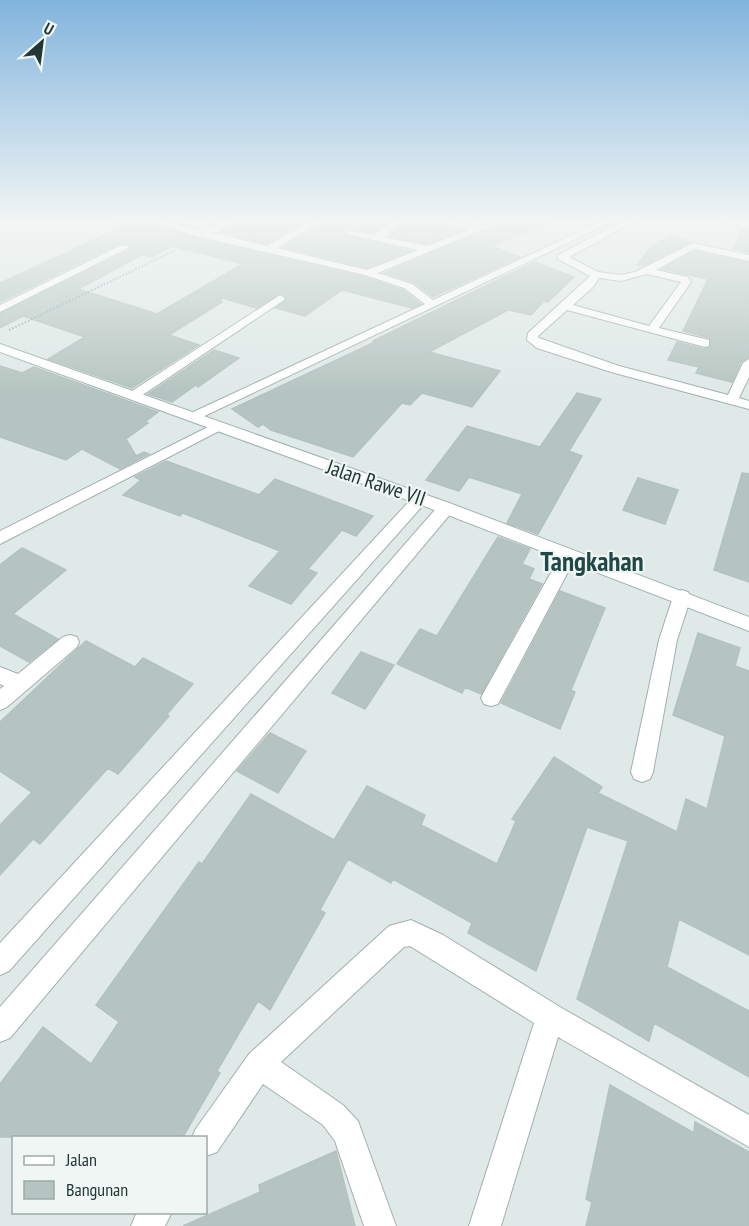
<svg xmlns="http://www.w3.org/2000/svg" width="749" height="1226" viewBox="0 0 749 1226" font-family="'PT Sans Narrow',sans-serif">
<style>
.building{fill:#b5c4c0;stroke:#b2c2bf;stroke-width:1.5;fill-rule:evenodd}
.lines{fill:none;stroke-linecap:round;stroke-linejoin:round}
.street-casing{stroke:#a2b0ae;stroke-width:2}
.secondary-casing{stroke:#9fb4b1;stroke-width:2}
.path{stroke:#81aba6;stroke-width:2;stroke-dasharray:1.5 2;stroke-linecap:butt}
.street{fill:#fff;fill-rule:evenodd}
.secondary{fill:#fff;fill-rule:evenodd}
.labels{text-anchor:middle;stroke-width:4.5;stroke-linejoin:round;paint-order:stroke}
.street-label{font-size:21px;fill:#213836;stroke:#eff6f4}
.district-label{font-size:27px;font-weight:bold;fill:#1f4946;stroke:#eff6f4}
</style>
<rect width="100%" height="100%" fill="#dfe9e7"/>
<path class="building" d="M115 222H149L200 239 364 277 403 290 421 304 412 308 342 290 305 316 276 308 287 299 281 293 256 308 219 297 222 302 169 335 199 345 132 388 48 359 85 337 23 316 0 328V314L131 249 132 246 121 243 0 302V283L114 231ZM172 246 243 264 157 314 78 289 142 255 152 257Z
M234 222H306L267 244 220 232Z
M322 222H388L373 233 346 228 344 234 410 251 367 268 283 247Z
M404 222H439L462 230 427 244 389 236Z
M503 222H546V224L491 246 520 257 433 297 413 282 385 273Z
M743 229 749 230V253L734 249Z
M672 236 691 242 642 266 637 265 651 246Z
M694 251 749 263V357L741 362 732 382 696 373 699 367 668 360 677 342 704 349 711 346 710 338 683 331 708 279 662 269Z
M534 262 574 277 548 302 544 301 531 315 508 310 429 352 500 371 472 407 422 393 410 405 402 403 353 457 271 430 263 424 258 427 232 409 375 342 373 341Z
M214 350 239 358 198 387 196 385 172 402 148 394Z
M0 366 22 373 34 367 158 412 145 422 148 423 126 439 136 456 144 452 149 454 120 469 82 449 66 460 0 437Z
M577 393 601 399 569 451 582 456 538 534 507 523 522 494 469 477 459 491 426 480 467 426 540 447Z
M166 461 259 495 275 479 373 516 356 536 342 530 308 569 317 573 291 604 249 586 280 551 183 513 180 516 123 495 141 480 135 477Z
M742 473 749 474V582L714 570Z
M638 478 678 490 665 524 623 510Z
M498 537 530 549 522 564 534 569 529 579 542 584 481 694 465 687 462 693 397 664 420 629 437 636Z
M22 548 66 570 13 614 58 639 29 662 0 646V565Z
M560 591 605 608 571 690 575 692 560 729 501 703Z
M698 633 740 648 735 666 749 671V955L679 919 667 967 749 1011V1077L654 1023 649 1041 577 999 628 841 587 827 536 971 468 933 472 923 393 879 391 883 348 859 320 910 325 913 270 1010 258 1001 217 1071 220 1073 183 1137H0V1084L43 1027 91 1064 119 1022 96 1005 199 862 202 864 251 794 334 840 367 786 425 815 421 825 497 864 516 821 512 819 554 757 602 787 598 793 677 832 686 799 707 809 725 736 673 715Z
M86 641 135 667 143 658 193 684 167 714 169 716 118 774 108 768 40 844 33 839 0 875V825L32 792 0 771V722Z
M361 652 394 665 365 709 332 693Z
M270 733 306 751 278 793 237 771Z
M610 1085 694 1133 695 1122 749 1152V1226H586L592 1202 586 1199Z
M336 1151 355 1226H183L260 1192 259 1185Z"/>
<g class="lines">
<g class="street-casing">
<path id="street" d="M151 222H167L204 231 221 222H232L214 233 267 246 310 222H320L277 248 367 270 418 250 346 234V230L374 235 392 222H402L384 237 427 246 469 230 441 222C453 222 464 225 476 226 484 226 493 222 501 222L378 273 412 284 433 300 600 222H612L194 421 187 417 189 414 425 304 404 288 365 275 200 237Z
M622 222H634L569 257 598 272 621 275 635 272 693 243 749 255V261L694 249 656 270 688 277 691 282 659 328 709 340V346L705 347 567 310 538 336 539 338 619 366 728 395 743 363 749 359V377L739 398 749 401V409L611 372 537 348 527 340 528 333 590 276 558 259V255ZM647 274 681 282 649 326 573 305 593 287 599 278 621 281Z
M727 222H749V228L729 224Z
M122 245 130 247 0 312V305Z
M280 295 285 298 284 300 138 398 133 399 126 395Z
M216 423 221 424 223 427 221 430 0 544V531Z
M420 494 428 499 425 503 9 971 0 975V943L415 495Z
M446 503 452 504 454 508 452 512 10 1038 0 1042V1007L440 504Z
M569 549 575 551 577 555 498 704 491 706 484 704 481 698 484 692 563 551Z
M682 590 688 592 691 597 677 640 653 772 650 779 642 782 634 779 631 772 659 640 673 597 676 592Z
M70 635 77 637 79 642 77 647 7 707 0 710V689L4 686 0 684V667L18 674 63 637Z
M411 920 443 935 560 1007 749 1115V1147L558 1037 501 1226H469L534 1023 410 946 404 947 281 1062 343 1105 358 1121 396 1226H364L335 1141 323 1125 263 1084 217 1152 206 1156V1138H192L195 1130 249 1054 389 926Z
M137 1212H172L165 1226H131Z"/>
</g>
<g class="secondary-casing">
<path id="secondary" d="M0 344 452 504 749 617V631L440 512 0 352Z"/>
</g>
<path class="path" d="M9 330 176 250"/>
<use href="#street" class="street"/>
<use href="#secondary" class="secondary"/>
</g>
<linearGradient id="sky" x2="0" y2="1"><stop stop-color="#82b4dd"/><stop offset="0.56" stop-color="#f1f5f4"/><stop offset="1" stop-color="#f1f5f4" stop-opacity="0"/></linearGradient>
<rect width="749" height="394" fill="url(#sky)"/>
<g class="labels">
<g class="street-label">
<text transform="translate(376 483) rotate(19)" y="7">Jalan Rawe VII</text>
</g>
<g class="district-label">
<text x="592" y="571">Tangkahan</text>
</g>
</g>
<rect x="12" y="1136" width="195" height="78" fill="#eff6f4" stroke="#9daaa8" stroke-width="1.5"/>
<rect x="24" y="1156" width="30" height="9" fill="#ffffff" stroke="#9daaa8" stroke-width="1.5"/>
<text x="66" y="1166" font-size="18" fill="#213836">Jalan</text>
<rect x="24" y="1181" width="30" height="18" fill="#b5c4c0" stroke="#9daaa8" stroke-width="1.5"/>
<text x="66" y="1196" font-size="18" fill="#213836">Bangunan</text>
<g transform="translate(42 42) rotate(28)" stroke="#eff6f4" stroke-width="4.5" paint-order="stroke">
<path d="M0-4.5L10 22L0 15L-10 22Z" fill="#213836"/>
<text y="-9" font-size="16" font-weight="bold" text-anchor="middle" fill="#213836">U</text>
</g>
</svg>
